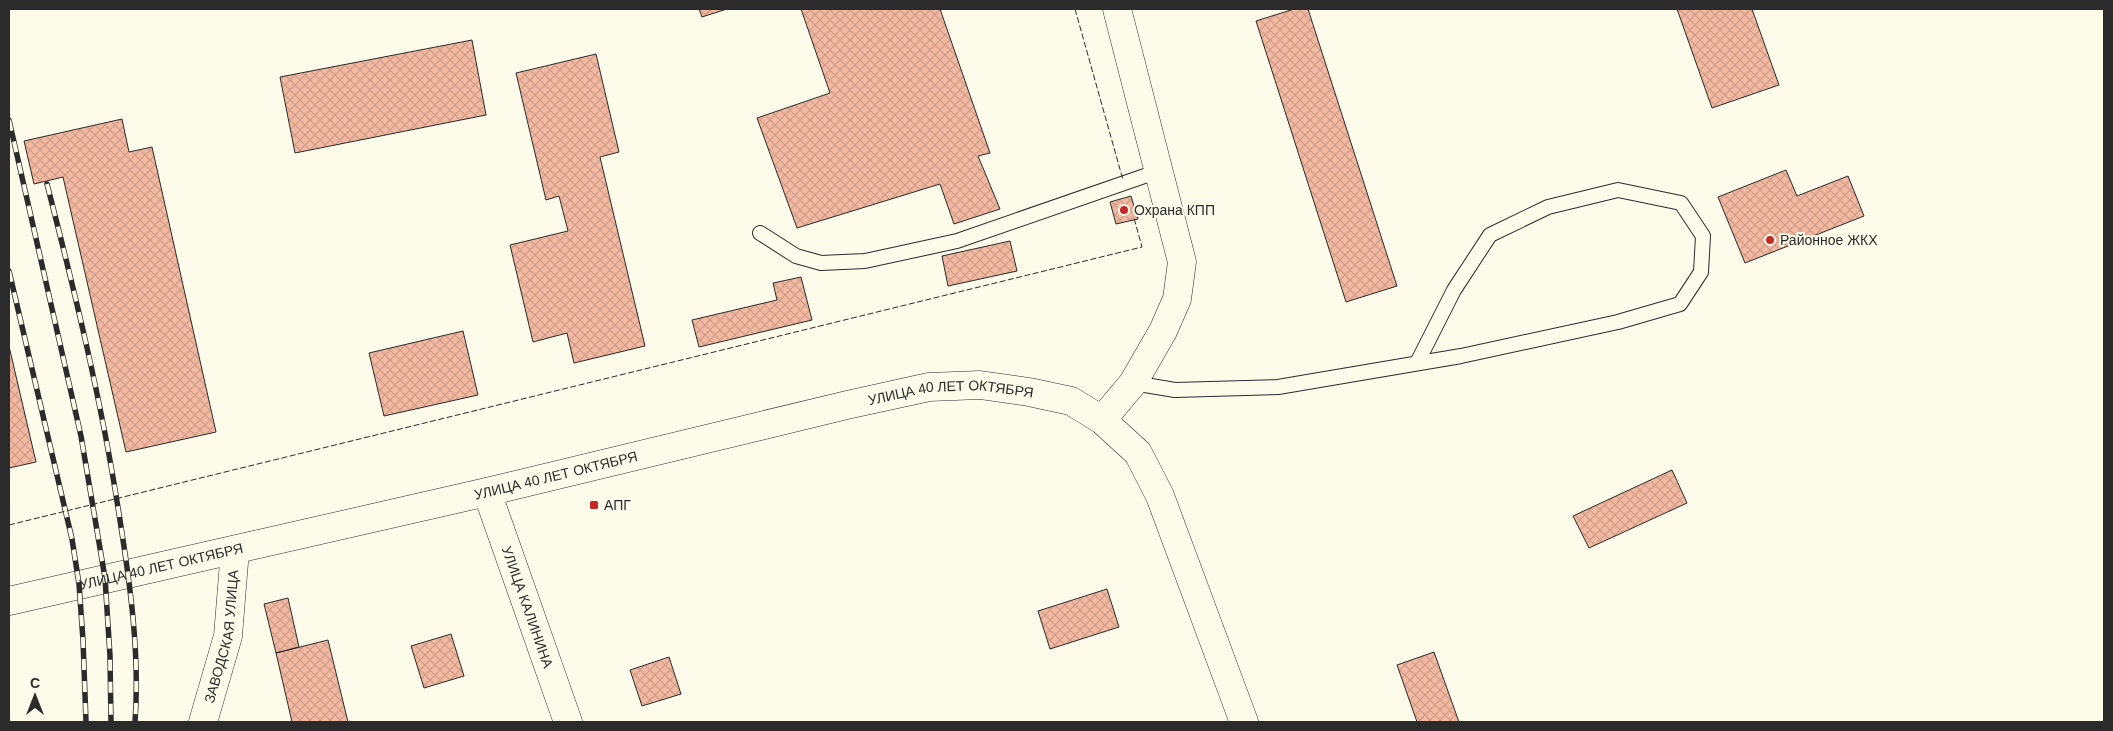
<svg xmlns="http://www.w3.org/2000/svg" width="2113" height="731" viewBox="0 0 2113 731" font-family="Arial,sans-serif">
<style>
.building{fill:url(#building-cross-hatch);stroke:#2b2b2b}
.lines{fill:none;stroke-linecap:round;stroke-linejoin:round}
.service-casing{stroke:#2b2b2b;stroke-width:16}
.minor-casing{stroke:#2b2b2b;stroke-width:29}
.tertiary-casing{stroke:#2b2b2b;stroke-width:29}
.service{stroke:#fdfbea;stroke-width:14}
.minor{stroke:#fdfbea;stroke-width:28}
.tertiary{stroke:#fdfbea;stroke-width:28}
.rail-casing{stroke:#2b2b2b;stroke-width:5.5}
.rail{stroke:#fdfbea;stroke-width:4;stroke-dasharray:11;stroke-linecap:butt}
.fence{stroke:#2b2b2b;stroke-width:1;stroke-dasharray:6 2.5;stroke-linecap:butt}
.poi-dot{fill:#c62828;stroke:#fdfbea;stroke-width:2}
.labels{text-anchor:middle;stroke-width:4;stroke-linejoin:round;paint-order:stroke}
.poi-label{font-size:14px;fill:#2b2b2b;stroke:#fdfbea;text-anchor:start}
.street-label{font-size:14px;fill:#2b2b2b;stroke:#fdfbea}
</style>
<defs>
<pattern id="building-cross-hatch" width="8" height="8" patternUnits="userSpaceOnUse" patternTransform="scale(1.25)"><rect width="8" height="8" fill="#f2b8a0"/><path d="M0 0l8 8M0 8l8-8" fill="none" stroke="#d09e8a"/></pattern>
</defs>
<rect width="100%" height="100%" fill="#fdfbea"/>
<path class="building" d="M699 9H727L702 17Z
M801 9H940L990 153 978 156 1000 209 954 224 940 184 797 228 757 118 830 93Z
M1294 9H1308L1397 286 1346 302 1256 21Z
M1677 9H1752L1779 85 1712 108Z
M472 40 486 115 295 153 280 77Z
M596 54 619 152 600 157 645 346 574 363 567 333 533 342 510 245 568 231 559 196 546 200 516 73Z
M122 119 129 152 152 147 216 432 126 452 63 177 34 184 24 141Z
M1786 170 1797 196 1848 176 1864 216 1745 263 1718 197Z
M1131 196 1138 219 1116 224 1110 202Z
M1010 241 1017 271 948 286 942 256Z
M801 277 812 320 699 347 692 320 777 300 773 283Z
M463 331 478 395 384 416 369 353Z
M9 346 36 462 9 468Z
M1672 470 1687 503 1589 548 1573 516Z
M1107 589 1119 627 1050 649 1038 611Z
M288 598 299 647 276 653 264 604Z
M451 634 464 676 424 688 411 646Z
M328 640 348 722H292L276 653Z
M1434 652 1459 722H1417L1397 665Z
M669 657 681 694 642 706 630 670Z"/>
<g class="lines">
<g class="service-casing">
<path id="service" d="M760 233 796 256 821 263 865 261 957 241 1159 171
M1133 383 1175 390 1278 387 1461 356 1618 322 1680 304 1701 272 1703 236 1681 203 1618 190 1548 207 1490 235 1454 290 1417 363"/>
</g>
<g class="minor-casing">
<g id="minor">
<path d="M1102 420 1133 383 1163 331 1177 299 1182 262 1117 9"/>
<path id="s1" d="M487 492 568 722"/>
<path id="s2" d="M203 722 228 636 235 550"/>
</g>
</g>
<g class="tertiary-casing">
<g id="tertiary">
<path id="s3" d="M9 601 487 492 847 405 929 387 980 385 1029 392 1071 401 1102 420 1138 453 1160 496 1244 722"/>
</g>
</g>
<use href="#service" class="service"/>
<use href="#minor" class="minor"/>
<use href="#tertiary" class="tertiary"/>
<g class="rail-casing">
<path id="rail" d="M9 120 81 436 105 578 110 656 111 722
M47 184C75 293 102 403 119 514 130 583 140 653 135 722
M9 271 72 539 79 584 83 640 86 722"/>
</g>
<use href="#rail" class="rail"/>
<path class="fence" d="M1075 9 1123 180
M9 525 1142 247 1134 218"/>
</g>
<g class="poi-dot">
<circle cx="1124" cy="210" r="5"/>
<circle cx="1770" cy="240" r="5"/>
<rect x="589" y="500" width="10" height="10" rx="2.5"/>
</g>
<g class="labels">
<g class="poi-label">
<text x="1134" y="215">Охрана КПП</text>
<text x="1780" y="245">Районное ЖКХ</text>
<text x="604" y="510">АПГ</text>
</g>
<g class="street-label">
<text dy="5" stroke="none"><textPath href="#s3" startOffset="966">УЛИЦА 40 ЛЕТ ОКТЯБРЯ</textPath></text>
<text dy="5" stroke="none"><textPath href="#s3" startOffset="561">УЛИЦА 40 ЛЕТ ОКТЯБРЯ</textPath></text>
<text dy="5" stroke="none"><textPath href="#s3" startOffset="156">УЛИЦА 40 ЛЕТ ОКТЯБРЯ</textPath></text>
<text dy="5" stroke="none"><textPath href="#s1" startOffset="122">УЛИЦА КАЛИНИНА</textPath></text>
<text dy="5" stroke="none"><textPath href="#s2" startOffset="88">ЗАВОДСКАЯ УЛИЦА</textPath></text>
</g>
</g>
<rect width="2113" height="731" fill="none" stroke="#2b2b2b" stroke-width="20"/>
<g transform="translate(35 696)" stroke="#fdfbea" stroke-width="4" paint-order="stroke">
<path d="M0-4L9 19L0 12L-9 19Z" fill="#2b2b2b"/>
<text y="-8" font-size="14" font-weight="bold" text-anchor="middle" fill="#2b2b2b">С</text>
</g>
</svg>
